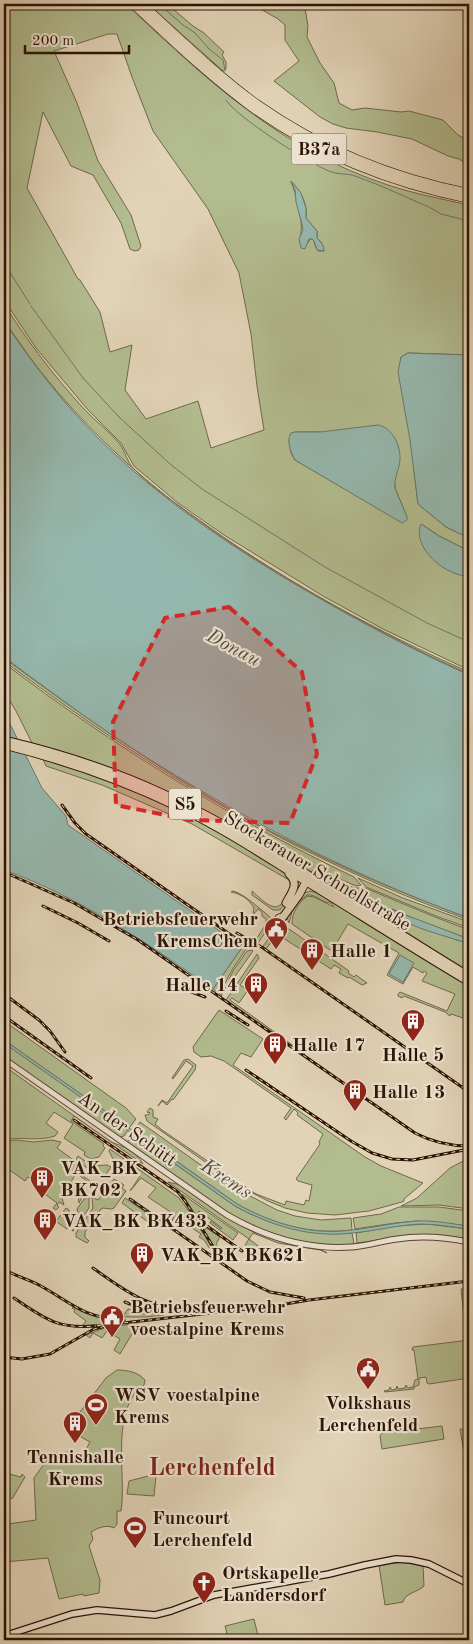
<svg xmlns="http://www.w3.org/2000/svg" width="473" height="1644" viewBox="0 0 473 1644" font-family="'Old Standard TT',serif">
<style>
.green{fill:#b2bc8f;stroke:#6f684a;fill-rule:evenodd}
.water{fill:#95b8ae;stroke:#6b766a}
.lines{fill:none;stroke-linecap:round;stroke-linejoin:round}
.stream{stroke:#6b766a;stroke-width:1}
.tertiary-casing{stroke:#5a4331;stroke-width:7}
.secondary-casing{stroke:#2c1304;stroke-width:8}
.trunk-casing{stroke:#2c1304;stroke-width:9}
.motorway-casing{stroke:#2c1304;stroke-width:9}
.tertiary{stroke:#ece2d0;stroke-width:5}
.secondary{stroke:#ece2d0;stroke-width:5.5}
.trunk{stroke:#e2d3b7;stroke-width:7}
.motorway{stroke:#e2d3b7;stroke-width:8}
.rail-casing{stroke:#2c1304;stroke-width:3}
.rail{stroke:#ece2d0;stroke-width:1;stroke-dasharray:4;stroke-linecap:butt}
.marked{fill:#d62828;fill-opacity:0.2;stroke:#d62828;stroke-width:4;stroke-dasharray:10 6;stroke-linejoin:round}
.labels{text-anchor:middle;stroke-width:4.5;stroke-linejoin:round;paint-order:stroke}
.shield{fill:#ece2d0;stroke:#665141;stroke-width:1}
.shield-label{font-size:18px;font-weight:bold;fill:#2c1304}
.street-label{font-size:19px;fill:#2c1304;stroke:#ece2d0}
.poi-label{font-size:19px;font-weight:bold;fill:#2c1304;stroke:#ece2d0;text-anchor:start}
.water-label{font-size:20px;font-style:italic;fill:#514d40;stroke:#ece2d0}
.district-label{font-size:24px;font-weight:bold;fill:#7a1f14;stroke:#ece2d0}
</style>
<rect width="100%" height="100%" fill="#e2d3b7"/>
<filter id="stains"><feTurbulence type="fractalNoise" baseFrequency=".004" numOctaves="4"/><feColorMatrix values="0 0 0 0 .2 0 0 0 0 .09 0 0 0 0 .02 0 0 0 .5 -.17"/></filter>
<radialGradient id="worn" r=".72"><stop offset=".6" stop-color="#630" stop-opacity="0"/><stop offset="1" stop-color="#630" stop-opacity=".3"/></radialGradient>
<path class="green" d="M4 4H126C206 79 281 150 388 185 415 194 442 199 469 205V355L408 353 401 357 418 504 446 527 469 538V551L439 536 423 525 429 555 454 573 469 576V670L383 629 323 596 224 535 178 503 134 466 121 443 88 410 36 348 4 300ZM108 34H117L132 77 153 131 208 209 239 273 251 334 257 386 264 430 211 448 198 401 146 419 125 390 132 345 110 352 100 312 80 280 78 279 27 188 43 112 71 166 93 175 121 223 130 249 135 251 139 250 141 246 131 215 98 161 77 103 54 51ZM291 182C301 190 308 205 306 218L317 231V238L321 242 324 251H318C314 247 316 242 312 239H310L308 243 300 235C305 228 295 190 291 182ZM295 432H320L395 483V488L407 517 333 482 295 460 291 453 289 440Z
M148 4H167L193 26 204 33 224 52 222 55 226 62V69L223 71Z
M252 4H291L305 8 308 26 307 37 320 63 334 83 339 103 352 110 365 108 401 112 409 111 443 120 458 135 469 141V165L459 159 448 156 412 139 377 132 346 128 333 124 320 117 274 81 299 61 285 40V25L278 19Z
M4 304C28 342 54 376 84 409 95 421 109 431 119 443 125 451 127 462 134 469 156 491 184 509 209 527 290 584 378 632 469 672V674C412 649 358 620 305 589 205 531 119 468 45 377 33 363 23 347 12 332 9 328 5 323 4 319 3 315 4 309 4 304Z
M4 658C81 715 160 770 244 817 317 857 392 890 469 918V920C298 859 149 770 4 661Z
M4 663C113 746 229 817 354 877L361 885 356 886 319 870H315L309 872 95 763 32 743 16 711 5 693H4Z
M43 759 55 763 56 761 64 764C132 786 186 811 246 848 261 858 277 867 291 877 297 889 286 900 280 910H273L252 895V891C258 896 272 912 280 905 285 901 288 892 291 887L289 880 192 824 102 785 46 766Z
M315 873H319L354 888H365L435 917 469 930V939L419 921 392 909 446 936 469 944V973L314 875Z
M358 878 403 898 469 922V928L436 916 366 887Z
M233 891C243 893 260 909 269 916L272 920 271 924 258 943 255 941 266 924V919L262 916V912L258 909 254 914 253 913 254 908C249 899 241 894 231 892Z
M310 891 317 893 469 986V1020L451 1014 450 1016 445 1012 404 996 402 998 398 996V994L400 992 447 1011 455 994 422 981 427 973 424 971 423 973 413 967 403 984 387 975 399 953 348 924 336 944 341 949 330 950 292 924C292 912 298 904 307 896L314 897 334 907 331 903C322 903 316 894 307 895L298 903 292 912 289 923 287 918V914L302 894Z
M280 924 292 931 349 971 348 973 354 977 356 975 367 983 362 985 349 977 348 978 339 973 341 969 334 965 331 969 277 934 266 949 263 946Z
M241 946 246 949 232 970 221 991 222 996 213 989 241 949Z
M252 950 253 951 223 993 233 971 247 951Z
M257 954 259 958 240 985 248 990 239 1003 232 998 230 1000 305 1054 304 1055 226 1000Z
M219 1010 263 1039 251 1057 241 1053 233 1065 365 1157 381 1166 423 1183 404 1199V1201L402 1202 369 1211 335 1215 307 1213 285 1208 268 1201 241 1187 147 1121 145 1115H148L150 1113 147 1112 150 1108 153 1110V1117L158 1119 155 1124 162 1130 256 1194 285 1205 286 1201 304 1205 306 1200 309 1201 312 1185 298 1181 296 1179 320 1144 319 1142 323 1134 297 1115 298 1113 294 1109 286 1120 284 1118 291 1108 224 1061 211 1056 201 1057 194 1052 193 1047Z
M4 1021 126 1108 136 1119 129 1128 4 1040Z
M4 1043 128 1130 124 1136 120 1137 110 1131 4 1056Z
M188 1059 196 1065 195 1070 173 1100 172 1099 167 1105 162 1101 158 1106 162 1100 167 1103 193 1066 186 1061 173 1079 172 1078 184 1060Z
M4 1066 111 1142C125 1147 135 1151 143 1164L74 1116 71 1121 104 1144 103 1146 105 1148 99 1157 91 1159 84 1155 85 1152 64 1138 73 1124 54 1112 46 1123 58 1132 55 1136C38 1142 21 1136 4 1140Z
M140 1122 229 1185 277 1210 295 1216 321 1220 351 1218 352 1230C310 1235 273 1224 237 1204L134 1131Z
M132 1134 235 1206C272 1226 310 1237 352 1233L354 1243 349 1245 317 1244 290 1239 259 1229 229 1214 128 1143V1140Z
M16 1140 34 1142 52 1140 61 1142 57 1148 75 1161 78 1156 92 1166 107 1165 111 1167 104 1177H100L83 1165 78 1172 94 1184 91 1188 89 1186 91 1184 76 1173 71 1182 87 1193 86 1196 82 1197 79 1203 78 1194 73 1191 66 1192 62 1198 64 1205 59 1202 57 1205 59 1207 56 1210 53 1208 57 1203 34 1186 36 1182 28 1177 25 1181 4 1166 7 1161 4 1158V1146L8 1141Z
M110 1149 179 1198 191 1214 214 1251 210 1249 204 1240 199 1237 201 1234 186 1224 182 1229H180L187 1219 184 1217 178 1225 172 1220 175 1215 148 1197 156 1188 141 1178 130 1191 140 1176 131 1169 129 1170 113 1159 109 1151Z
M469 1158V1209L439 1205 401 1206 417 1198 450 1168Z
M114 1179 124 1185 122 1188 126 1191 114 1208 111 1209 103 1208 101 1209 85 1232V1237L89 1241 87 1243 76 1237V1233L93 1208 92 1197 98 1200Z
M168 1182 180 1185 226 1217 254 1232 289 1243 320 1249 327 1253 320 1250 278 1243 253 1233 249 1239Z
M182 1194 238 1233 233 1240 210 1223 211 1221 221 1229 222 1228 199 1211 196 1215Z
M89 1197V1208L73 1231H72L78 1221 81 1219 80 1213H78L77 1209 84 1199Z
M125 1198 151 1216 148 1222 122 1203Z
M399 1207H439L469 1211V1226L417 1221 395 1223 355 1229 353 1218 381 1214Z
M66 1208 69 1210 70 1215 67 1216 69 1224 72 1223 67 1229 54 1220 55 1219 57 1220Z
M427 1224 469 1229V1240L416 1235 357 1243 356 1233 396 1226Z
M206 1228 220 1237 216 1244 218 1247 229 1255 226 1260C215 1253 210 1241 204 1231Z
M249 1239 274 1258 271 1263 245 1245Z
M469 1288V1335H466L461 1289Z
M73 1307C90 1317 106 1319 126 1320L103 1324 82 1326 86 1321 74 1312 75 1310 72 1308Z
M128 1309 143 1314 149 1313 164 1315 145 1317H122Z
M133 1324H138L120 1354 114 1350 120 1339 107 1331 102 1338 93 1333 90 1338 86 1335 107 1327Z
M469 1340V1378L429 1384 427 1383 426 1377 419 1378V1385L414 1387V1389L385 1392 384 1391 389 1390 390 1387 392 1390 396 1389 397 1386 398 1389 405 1388 406 1385 408 1388 413 1387 415 1380 418 1379 414 1350H412L413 1347Z
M117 1370C127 1370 138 1372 145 1380L144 1385C109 1409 127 1475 121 1511H117V1524L114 1528C106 1524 98 1528 91 1532L93 1539 89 1546 100 1580 99 1593 84 1596 83 1594 59 1599 48 1558 4 1562V1520L8 1524 36 1520 34 1478 52 1453 70 1452V1457H82L90 1442 67 1429 106 1378Z
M442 1426 444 1439 382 1449 380 1436 382 1433Z
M460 1429 469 1430V1483Z
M4 1470 9 1472V1474L21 1477 22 1474 25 1477 12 1499 4 1493Z
M152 1475 156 1476 154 1496 127 1494 129 1481Z
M403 1562 423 1566 424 1586C418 1592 405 1593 403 1602L385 1605 379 1565Z
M254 1619 259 1640H224L223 1635 227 1634 225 1626Z"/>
<path class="water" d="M291 181 301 193 306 208V218L317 231V238L323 245 324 251 317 250 314 241 312 239H309L305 249 301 248 299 239 303 230 302 224 296 202 295 190Z
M4 321C32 363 63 403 99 439 160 499 231 547 305 590 358 621 413 650 469 675V918C342 872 224 809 112 735 75 710 39 683 4 657Z
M408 353 469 355V538L446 527 418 504 410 440 398 372 401 357Z
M378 425C392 427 401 446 400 460 399 470 394 478 395 488L407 517V520L402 523 295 460C291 452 286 442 291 433L295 432H320Z
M421 524 439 536 469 551V576C447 577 411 548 421 524Z
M4 721 9 723 12 728 42 788 66 816 68 825 241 946V949L213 989C145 942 82 898 4 870Z
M390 909 469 939V944C444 935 413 929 390 913Z
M400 955 414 963 403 982 389 974Z
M4 1040 237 1204C270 1222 305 1234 343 1231 368 1229 391 1223 416 1221 434 1220 452 1224 469 1226V1229C453 1227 436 1224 420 1224 397 1225 375 1231 352 1233 310 1238 272 1226 235 1206L4 1043Z"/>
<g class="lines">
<path class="stream" d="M159 4 183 25 195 33 209 49 223 60 225 71
M226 100C235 116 310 164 329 171 338 175 347 173 355 176 381 185 405 197 429 207L441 214 469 221
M4 263 30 304
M31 306 83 378 119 417 170 464 202 489 325 567 427 623 469 642"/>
<g class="tertiary-casing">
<path id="tertiary" d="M4 1059 227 1215C265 1237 308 1250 352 1247 367 1246 382 1241 397 1239 421 1235 445 1237 469 1242"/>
</g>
<g class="secondary-casing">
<path id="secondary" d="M4 1636 72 1614 97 1610 155 1615 171 1611 214 1595 329 1574 365 1565 396 1559 411 1560 429 1564 469 1584"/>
</g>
<g class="trunk-casing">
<path id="trunk" d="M4 740C59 753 113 770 164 794 272 845 368 916 469 976
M4 745C64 760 122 780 178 807 218 826 255 850 292 873 351 909 410 947 469 982
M286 903C291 893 300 884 289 874
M279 918 283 917 299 895 308 878"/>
</g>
<g class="motorway-casing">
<path id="motorway" d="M133 4C171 39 208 75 250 106 316 154 390 183 469 199
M142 4C179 38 216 74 257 104 321 149 393 178 469 193"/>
</g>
<use href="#tertiary" class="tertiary"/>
<use href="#secondary" class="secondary"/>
<use href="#trunk" class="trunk"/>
<use href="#motorway" class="motorway"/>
<g class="rail-casing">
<path id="rail" d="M62 805 75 823 86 834 241 942
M4 872 74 903 138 940 415 1133C432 1142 450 1146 469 1146
M43 906 78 923 109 941
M237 933 263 948 469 1092
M178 987 205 997
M4 994 39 1020 50 1031 65 1052
M226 1011 248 1025
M4 1016 91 1078
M246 1070 351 1141 372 1153 392 1159 413 1160 464 1150
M74 1120 178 1192 185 1201 220 1258
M130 1199 247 1281 270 1292 304 1298
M200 1221 242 1251
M93 1268C126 1292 151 1310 193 1310
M4 1269C15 1276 27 1279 39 1285 69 1301 83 1318 120 1319
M14 1298C45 1319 57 1329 96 1326
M125 1302 140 1308 162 1313
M4 1357 22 1359 50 1354 94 1329 114 1324 274 1306 309 1300 469 1281"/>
</g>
<use href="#rail" class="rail"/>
</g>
<path class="marked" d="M229 607 302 672 317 754 290 823 190 820 116 805 113 722 165 618Z"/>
<defs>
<g id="civic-pin" transform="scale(1.25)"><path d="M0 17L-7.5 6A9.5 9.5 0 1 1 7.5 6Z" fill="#8f2418" stroke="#ece2d0"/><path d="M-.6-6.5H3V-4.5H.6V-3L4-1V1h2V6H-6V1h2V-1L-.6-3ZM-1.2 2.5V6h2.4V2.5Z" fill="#fff"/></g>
<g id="building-pin" transform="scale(1.25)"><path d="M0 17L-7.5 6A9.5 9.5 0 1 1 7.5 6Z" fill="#8f2418" stroke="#ece2d0"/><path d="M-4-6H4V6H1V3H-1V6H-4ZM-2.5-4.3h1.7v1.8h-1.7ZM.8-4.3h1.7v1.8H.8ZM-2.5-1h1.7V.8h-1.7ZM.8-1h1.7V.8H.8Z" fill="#fff"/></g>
<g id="stadium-pin" transform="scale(1.25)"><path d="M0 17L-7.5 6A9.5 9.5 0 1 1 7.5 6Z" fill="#8f2418" stroke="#ece2d0"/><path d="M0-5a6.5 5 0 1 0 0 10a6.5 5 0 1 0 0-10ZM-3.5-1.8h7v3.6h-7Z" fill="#fff"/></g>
<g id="church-pin" transform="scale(1.25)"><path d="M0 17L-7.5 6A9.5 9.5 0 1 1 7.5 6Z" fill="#8f2418" stroke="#ece2d0"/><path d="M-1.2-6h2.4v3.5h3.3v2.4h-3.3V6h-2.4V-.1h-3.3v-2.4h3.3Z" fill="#fff"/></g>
</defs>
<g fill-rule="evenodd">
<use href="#civic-pin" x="276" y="929"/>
<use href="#building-pin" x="312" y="950"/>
<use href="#building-pin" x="256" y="984"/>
<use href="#building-pin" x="413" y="1021"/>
<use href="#building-pin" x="275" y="1044"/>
<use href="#building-pin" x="355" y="1091"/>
<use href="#building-pin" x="42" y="1178"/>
<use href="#building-pin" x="45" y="1220"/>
<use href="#building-pin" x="142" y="1254"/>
<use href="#civic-pin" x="112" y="1317"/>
<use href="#civic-pin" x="368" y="1369"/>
<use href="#stadium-pin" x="96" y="1405"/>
<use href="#building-pin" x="75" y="1423"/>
<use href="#stadium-pin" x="135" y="1528"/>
<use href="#church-pin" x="204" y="1583"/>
</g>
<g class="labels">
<g class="shield">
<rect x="291.5" y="133.5" width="55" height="31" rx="4"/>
<rect x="169" y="788.5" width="32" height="31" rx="4"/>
</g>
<g class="shield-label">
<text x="319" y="155">B37a</text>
<text x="185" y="810">S5</text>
</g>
<g class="street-label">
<text transform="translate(318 870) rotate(31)" y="7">Stockerauer Schnellstraße</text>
<text transform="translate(128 1128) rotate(35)" y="7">An der Schütt</text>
</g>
<g class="poi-label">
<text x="258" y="925" text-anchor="end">Betriebsfeuerwehr<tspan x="258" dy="22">KremsChem</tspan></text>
<text x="330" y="957">Halle 1</text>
<text x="238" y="991" text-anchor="end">Halle 14</text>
<text x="292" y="1051">Halle 17</text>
<text x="413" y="1061" text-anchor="middle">Halle 5</text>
<text x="372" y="1098">Halle 13</text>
<text x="60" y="1174">VAK_BK<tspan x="60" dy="22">BK702</tspan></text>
<text x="62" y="1227">VAK_BK BK433</text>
<text x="160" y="1261">VAK_BK BK621</text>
<text x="130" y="1313">Betriebsfeuerwehr<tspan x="130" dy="22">voestalpine Krems</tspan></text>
<text x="114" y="1401">WSV voestalpine<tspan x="114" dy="22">Krems</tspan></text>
<text x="368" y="1409" text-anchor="middle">Volkshaus<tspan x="368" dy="22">Lerchenfeld</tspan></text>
<text x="75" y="1463" text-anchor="middle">Tennishalle<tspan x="75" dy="22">Krems</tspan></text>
<text x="152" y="1524">Funcourt<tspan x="152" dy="22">Lerchenfeld</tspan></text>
<text x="222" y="1579">Ortskapelle<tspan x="222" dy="22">Landersdorf</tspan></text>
</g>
<g class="water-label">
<text transform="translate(234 647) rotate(28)" y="7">Donau</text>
<text transform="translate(227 1178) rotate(33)" y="7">Krems</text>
</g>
<g class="district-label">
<text x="212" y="1475">Lerchenfeld</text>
</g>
</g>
<rect width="473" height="1644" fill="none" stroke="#e2d3b7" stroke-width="20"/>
<rect x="5" y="5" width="463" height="1634" fill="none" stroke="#2c1304" stroke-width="2.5"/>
<rect x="10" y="10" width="453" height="1624" fill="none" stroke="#2c1304"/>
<path d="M25 45v8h104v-8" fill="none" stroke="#2c1304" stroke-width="2.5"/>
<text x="32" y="45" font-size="15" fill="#2c1304" stroke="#ece2d0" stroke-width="4" paint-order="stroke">200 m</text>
<rect width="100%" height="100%" filter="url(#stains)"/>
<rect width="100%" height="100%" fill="url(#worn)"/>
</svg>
